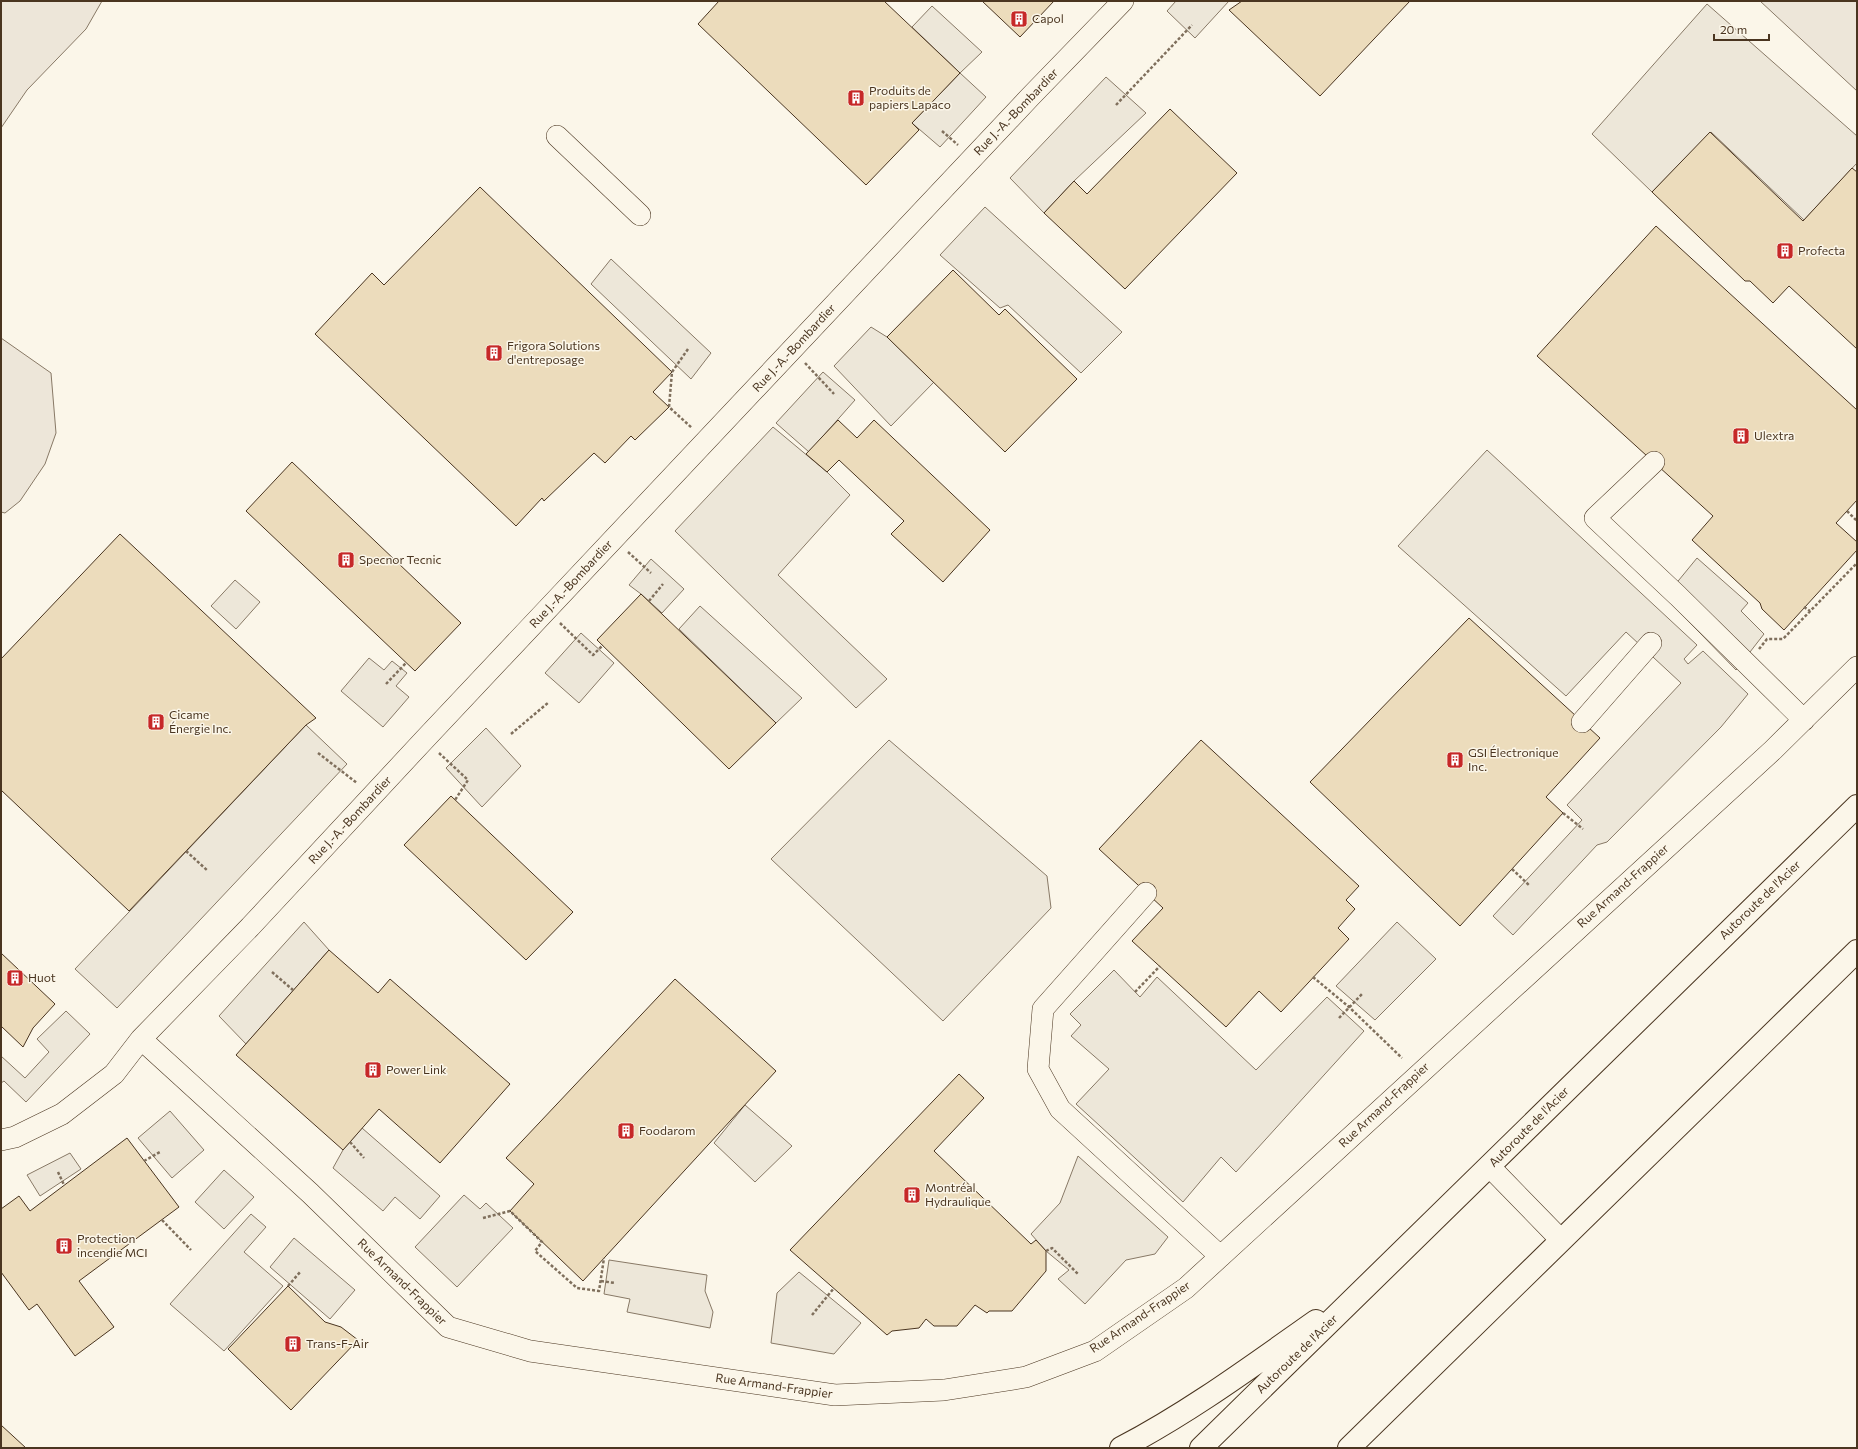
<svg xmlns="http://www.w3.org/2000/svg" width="1858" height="1449" viewBox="0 0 1858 1449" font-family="Commissioner,sans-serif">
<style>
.green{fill:#ede6d9;stroke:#887966}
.parking{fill:#ede7d9;stroke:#887966}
.building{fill:#ecdcbc;stroke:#4a3520}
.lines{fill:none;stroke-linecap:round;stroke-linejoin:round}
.minor-casing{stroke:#4a3520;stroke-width:22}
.highway-casing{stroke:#4a3520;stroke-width:24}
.path{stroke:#7f6f5c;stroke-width:2.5;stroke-dasharray:3 2;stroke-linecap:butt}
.minor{stroke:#fbf6e9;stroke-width:21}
.highway{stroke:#fbf6e9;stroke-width:22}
.labels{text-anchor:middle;stroke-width:3;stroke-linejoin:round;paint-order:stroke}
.poi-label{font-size:12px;fill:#4a3520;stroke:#fbf6e9;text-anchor:start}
.street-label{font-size:12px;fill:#4a3520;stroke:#fbf6e9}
</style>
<rect width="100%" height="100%" fill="#fbf6e9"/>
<path class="green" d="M1 1H102L86 29 27 90 1 128Z
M1760 1H1857V91Z
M1 338 51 373 56 433 45 464 20 501 5 513 1 512Z"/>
<path class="parking" d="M1176 1H1229L1195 38 1167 11Z
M1707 4 1857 136V163L1804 220 1711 132 1652 192 1592 134Z
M932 6 982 52 960 73 986 97 940 147 912 123 960 73 912 27Z
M1106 77 1146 113 1074 181 1044 213 1010 178Z
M985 207 1122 332 1081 373 1008 305 1000 308 940 255Z
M611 259 711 353 691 379 591 284Z
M871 327 887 337 934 382 891 426 834 366Z
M823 372 855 400 809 452 776 423Z
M773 427 827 472 850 495 778 575 887 679 856 708 675 531Z
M1487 450 1697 645 1684 659 1688 664 1703 651 1748 694 1721 727 1607 842 1597 845 1513 935 1493 916 1582 820 1567 805 1681 683 1626 632 1566 696 1398 546Z
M1697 558 1748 603 1741 611 1764 634 1736 670 1665 597Z
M651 559 684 589 662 613 641 594 629 585Z
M235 580 260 602 236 629 211 606Z
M700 606 802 698 776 723 679 629Z
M581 633 614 663 579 703 545 673Z
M369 658 384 670 392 661 407 673 396 686 409 697 383 727 341 691Z
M306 725 347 764 117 1008 75 969Z
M486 728 521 766 482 807 446 768Z
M889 740 1047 876 1051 908 943 1021 771 859Z
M304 922 329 950 246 1044 219 1016Z
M1397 922 1436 959 1375 1020 1336 986Z
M1114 970 1140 997 1157 977 1256 1070 1327 997 1364 1031 1236 1172 1221 1157 1183 1202 1076 1104 1109 1069 1071 1036 1081 1025 1070 1014Z
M66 1011 90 1034 26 1102 4 1081 1 1083V1056L25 1078 49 1052 37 1039Z
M745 1105 792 1146 755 1182 714 1143Z
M170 1111 204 1150 172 1178 138 1138Z
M362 1128 440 1196 420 1219 395 1197 383 1211 333 1168 343 1150Z
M70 1153 81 1169 40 1196 27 1175Z
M1078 1156 1168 1237 1155 1254 1126 1260 1085 1304 1058 1279 1069 1270 1046 1251 1031 1234 1060 1203Z
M224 1170 254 1197 224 1229 195 1202Z
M464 1195 480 1209 486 1203 513 1228 457 1287 415 1247Z
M251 1214 266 1227 244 1252 283 1286 224 1351 170 1304Z
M294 1238 355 1290 330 1319 270 1267Z
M609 1260 707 1275 705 1291 713 1312 710 1328 627 1312 630 1299 604 1294Z
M799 1272 861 1323 834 1354 771 1343 777 1293Z"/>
<path class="building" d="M719 1H884L960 73 912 123 919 130 866 185 698 24Z
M982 1H1054L1020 37Z
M1242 1H1410L1320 96 1229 10Z
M1170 109 1237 173 1125 289 1044 213 1074 181 1087 194Z
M1710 132 1803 221 1852 168 1857 172V349L1789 286 1773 303 1750 281H1745L1652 192Z
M480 187 672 372 653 392 669 407 635 440 631 436 605 463 594 453 544 501 542 498 516 526 315 334 372 273 384 285Z
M1656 226 1857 410V500L1836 523 1857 542V550L1784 630 1762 609 1760 603 1692 540 1713 516 1537 356Z
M953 270 999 315 1005 309 1077 379 1005 452 887 337Z
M838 420 857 438 874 420 990 530 943 582 891 534 904 521 839 460 827 472 806 454Z
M292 462 461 623 415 671 246 511Z
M120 534 316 718 306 725 129 911 1 790V659Z
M641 594 776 723 729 769 597 640Z
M1469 618 1600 738 1546 797 1563 813 1460 926 1310 782Z
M1201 740 1359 886 1346 900 1355 909 1338 928 1349 939 1281 1012 1259 991 1226 1027 1132 941 1163 908 1099 849Z
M451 796 573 912 526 960 404 845Z
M329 950 378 993 390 979 510 1084 440 1163 379 1109 343 1150 236 1055Z
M1 953 55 1004 33 1028 23 1047 1 1026Z
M675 979 776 1071 583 1281 510 1211 534 1184 506 1158Z
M959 1074 984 1098 934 1151 1031 1244 1036 1240 1046 1251V1271L1012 1311H989L987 1313 975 1305 957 1326H934L926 1319 919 1328 892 1331 887 1335 790 1250Z
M127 1138 179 1207 79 1281 114 1327 75 1356 37 1304 29 1310 1 1272V1209L19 1196 30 1211Z
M288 1286 325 1322 341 1327 358 1340 291 1410 228 1349Z
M1 1425 26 1448H1Z"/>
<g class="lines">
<g class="minor-casing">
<path id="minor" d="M557 136 640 215
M1654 462 1595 518 1678 596 1804 720
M1582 722 1651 643
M1146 893 1043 1009 1038 1069 1060 1109 1220 1256
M141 1039 310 1193 448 1327 530 1351 835 1395 944 1390 1026 1377 1095 1351 1186 1288 1773 750 1857 667
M1 1140 15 1137 62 1114 114 1074 141 1039 250 927 425 739 1030 97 1123 1
M1489 1166 1561 1240"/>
</g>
<g class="highway-casing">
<path id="highway" d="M1121 1448C1190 1412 1252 1366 1316 1321
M1201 1448 1857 806
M1349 1448 1857 951"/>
</g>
<path class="path" d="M1116 105 1192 25
M942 131 958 145
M688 349 672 372 669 407 692 428
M805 363 834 394
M1847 511 1857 521
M628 552 651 573
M649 601 663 584
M1804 607 1810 611
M560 623 593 655 603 645
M1759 649 1767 639H1783L1857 563
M386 684 406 663
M511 734 549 702
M318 753 357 783
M439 753 468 780 455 800
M1563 813 1583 829
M186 851 208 871
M1512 869 1530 886
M272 972 293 990
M1313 977 1349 1007 1402 1058
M1135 992 1160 966
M1339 1018 1363 993
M350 1142 364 1158
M144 1161 160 1152
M58 1172 64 1185
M483 1218 510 1211 542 1242 535 1251 577 1288 599 1291 604 1258
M162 1220 191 1250
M1046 1251 1052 1248 1078 1274
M601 1281 615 1283
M288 1286 301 1271
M812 1315 834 1288"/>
<use href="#minor" class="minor"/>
<use href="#highway" class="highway"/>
</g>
<defs>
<g id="building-square" transform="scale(0.9)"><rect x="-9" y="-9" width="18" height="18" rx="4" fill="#c62828" stroke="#fbf6e9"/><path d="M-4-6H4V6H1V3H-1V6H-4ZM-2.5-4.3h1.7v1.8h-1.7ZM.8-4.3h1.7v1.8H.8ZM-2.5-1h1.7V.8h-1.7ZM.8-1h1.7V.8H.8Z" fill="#fff"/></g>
</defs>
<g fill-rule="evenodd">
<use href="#building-square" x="1019" y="19"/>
<use href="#building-square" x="856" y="98"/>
<use href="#building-square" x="1785" y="251"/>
<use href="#building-square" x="494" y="353"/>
<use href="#building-square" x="1741" y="436"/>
<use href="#building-square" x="346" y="560"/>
<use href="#building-square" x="156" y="722"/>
<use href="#building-square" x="1455" y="760"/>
<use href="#building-square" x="15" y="978"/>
<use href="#building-square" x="373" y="1070"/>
<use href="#building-square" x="626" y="1131"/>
<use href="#building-square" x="912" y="1195"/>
<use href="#building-square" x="64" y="1246"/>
<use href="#building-square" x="293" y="1344"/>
</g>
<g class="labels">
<g class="poi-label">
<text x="1032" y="23">Capol</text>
<text x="869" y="95">Produits de<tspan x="869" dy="14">papiers Lapaco</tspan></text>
<text x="1798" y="255">Profecta</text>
<text x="507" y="350">Frigora Solutions<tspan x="507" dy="14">d'entreposage</tspan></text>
<text x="1754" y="440">Ulextra</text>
<text x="359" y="564">Specnor Tecnic</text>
<text x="169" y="719">Cicame<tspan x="169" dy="14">Énergie Inc.</tspan></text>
<text x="1468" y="757">GSI Électronique<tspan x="1468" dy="14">Inc.</tspan></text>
<text x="28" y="982">Huot</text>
<text x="386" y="1074">Power Link</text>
<text x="639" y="1135">Foodarom</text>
<text x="925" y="1192">Montréal<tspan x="925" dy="14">Hydraulique</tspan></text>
<text x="77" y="1243">Protection<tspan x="77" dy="14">incendie MCI</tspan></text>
<text x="306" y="1348">Trans-F-Air</text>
</g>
<g class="street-label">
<text transform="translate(1016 112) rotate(-46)" y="4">Rue J.-A.-Bombardier</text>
<text transform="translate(794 348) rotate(-47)" y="4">Rue J.-A.-Bombardier</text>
<text transform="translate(571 584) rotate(-47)" y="4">Rue J.-A.-Bombardier</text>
<text transform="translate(350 820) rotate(-47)" y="4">Rue J.-A.-Bombardier</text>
<text transform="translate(1623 886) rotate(-42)" y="4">Rue Armand-Frappier</text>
<text transform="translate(1760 900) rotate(-44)" y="4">Autoroute de l'Acier</text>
<text transform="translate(1384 1105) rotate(-43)" y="4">Rue Armand-Frappier</text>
<text transform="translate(1529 1127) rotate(-45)" y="4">Autoroute de l'Acier</text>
<text transform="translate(402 1282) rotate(44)" y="4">Rue Armand-Frappier</text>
<text transform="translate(1140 1317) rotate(-34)" y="4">Rue Armand-Frappier</text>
<text transform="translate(1297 1354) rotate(-44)" y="4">Autoroute de l'Acier</text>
<text transform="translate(774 1386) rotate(8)" y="4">Rue Armand-Frappier</text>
</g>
</g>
<rect width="1858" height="1449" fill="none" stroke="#4a3520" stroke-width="4"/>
<path d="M1714 34v6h55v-6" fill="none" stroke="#4a3520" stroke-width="2"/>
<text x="1720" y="34" font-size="12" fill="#4a3520" stroke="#fbf6e9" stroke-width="3" paint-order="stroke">20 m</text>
</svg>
